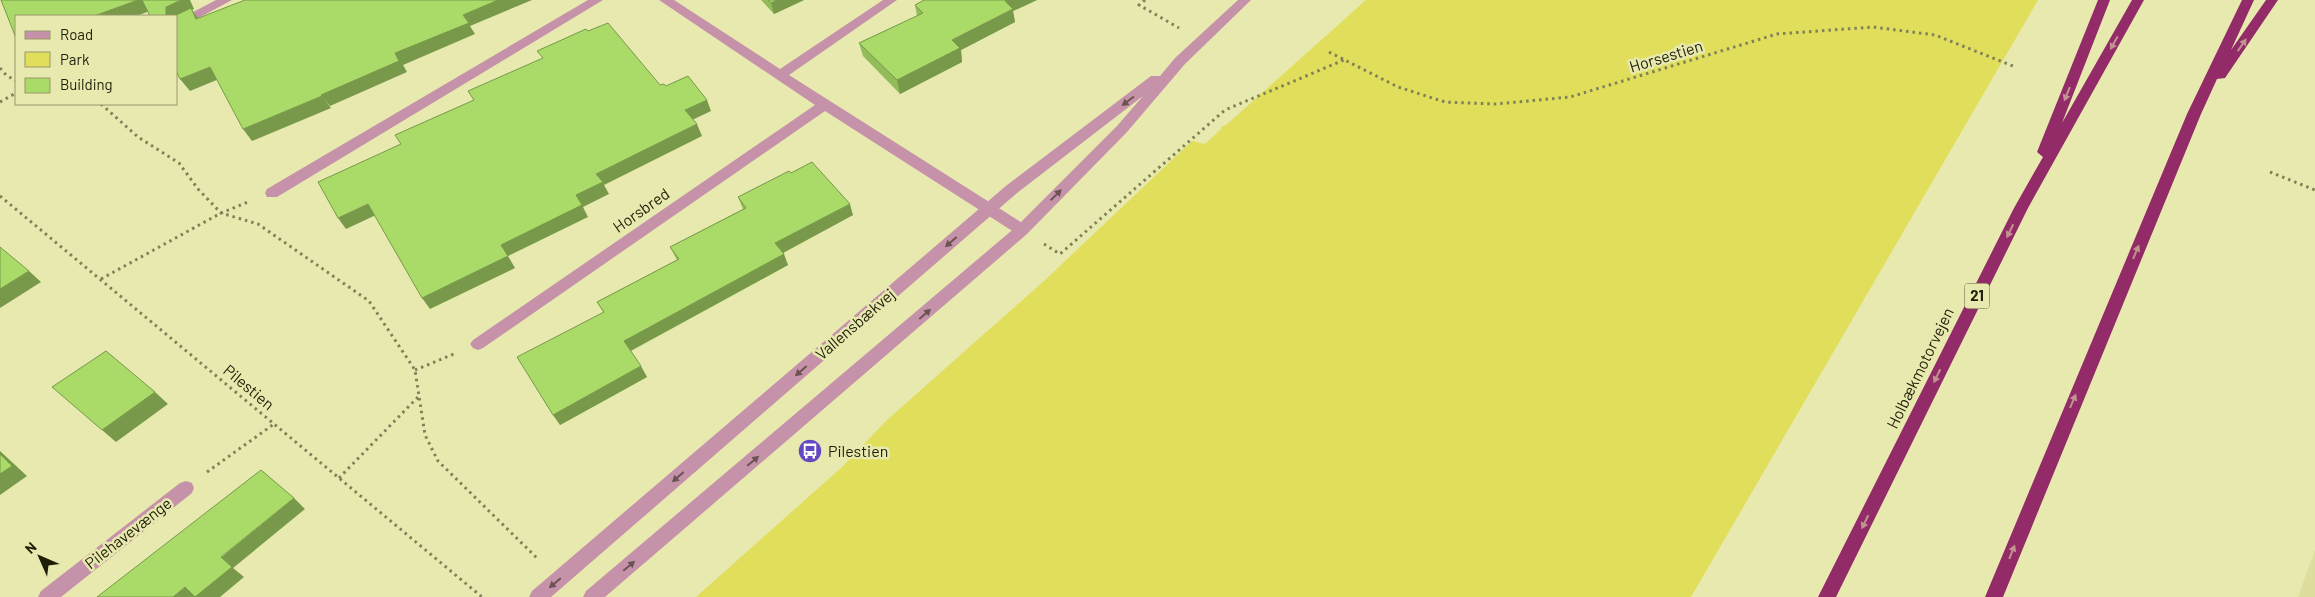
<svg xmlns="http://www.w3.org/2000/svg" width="2315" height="597" viewBox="0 0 2315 597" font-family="Barlow,sans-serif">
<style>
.built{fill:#ddde9d}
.green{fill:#e0de5b}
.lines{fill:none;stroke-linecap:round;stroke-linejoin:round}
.path{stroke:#808159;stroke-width:3;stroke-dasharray:2.5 4;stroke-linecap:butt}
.minor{fill:#c592aa;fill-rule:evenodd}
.tertiary{fill:#c592aa;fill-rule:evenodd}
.motorway{fill:#932b68;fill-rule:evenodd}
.wall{fill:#92bc59}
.shaded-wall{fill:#779949}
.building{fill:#aadb68;stroke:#779949}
.oneway{fill:#c2948f}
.oneway2{fill:#6a5351}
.labels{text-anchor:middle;stroke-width:5;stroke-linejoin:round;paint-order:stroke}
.shield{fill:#e8e9af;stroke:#5b5c3a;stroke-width:1}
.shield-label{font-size:15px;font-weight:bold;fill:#1f1f08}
.street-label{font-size:16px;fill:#1f1f08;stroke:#e8e9af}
.poi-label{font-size:16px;fill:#1f1f08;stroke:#e8e9af;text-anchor:start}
</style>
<rect width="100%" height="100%" fill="#e8e9af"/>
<path class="built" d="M2315 550V597H2298Z"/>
<path class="green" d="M1366 0H2038L1691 597H696L842 467 887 420 1044 281 1192 141 1205 144 1221 129V127L1226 125Z"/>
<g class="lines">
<path class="path" d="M1145 0 1139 5 1179 28
M1329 52 1398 87 1445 102 1496 104 1570 97 1777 34 1873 27 1935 35 2013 66
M0 68 6 75 16 81
M0 102 16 93
M101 104 138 137 179 163 198 189 221 213 258 224 369 301 415 370 425 435 438 461 539 560
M2270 172 2315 190
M0 196 482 597
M1044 244 1060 254 1225 110 1344 60
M101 279 221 213 248 202
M415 370 454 354
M207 472 274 424
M339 478 418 397"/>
<path class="minor" d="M216 0H232L176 30V21Z
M588 0H603L277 197H267L265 193 267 189Z
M659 0H674L780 69 883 0H897L789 75 1027 226 1029 230 1027 234H1017L825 111 483 348 478 350 473 348 470 344 473 340 815 105Z
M186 481 192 483 194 488 192 493 61 597H38L41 591 180 483Z"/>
<path class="tertiary" d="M1238 0H1251L1185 64 1127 132 1027 234 605 597H583L586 591 1017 226 1117 126 1143 96 1017 193 551 597H529L532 591 1007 185 1151 76H1160L1175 58Z"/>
<path class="motorway" d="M2098 0H2110L2062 123 2132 0H2144L2028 208 1836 597H1818L2014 208 2043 157 2037 152Z
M2242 0H2254L2231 50 2266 0H2278L2225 78 2217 79 2201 114 2003 597H1985L2187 114Z"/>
</g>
<path class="wall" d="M761 0H804L774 14Z
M924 0H1037L1013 11 1015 22 961 50 962 62 900 94 863 56 859 43 917 16 915 5Z
M791 173 853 215 783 253 788 265 631 351 647 377 560 425 603 312 597 302 677 260 670 247 743 209 738 197Z"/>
<path class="shaded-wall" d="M138 0H142L150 11 136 16H94Z
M181 0H190L194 9 192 10 199 20 176 16H166V7Z
M498 0H532L470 26 475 34 403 65 407 72 330 106 321 95 463 15Z
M777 0H804L774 14 771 3Z
M1007 0H1037L1013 11 1015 22 961 50 962 62 900 94 897 80Z
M210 67 219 79 190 91 180 79Z
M322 96 331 108 252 141 243 129Z
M707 100 711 111 690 121 685 110Z
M697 124 702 136 604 185 609 194 583 207 588 217 508 256 515 268 430 309 422 298 501 245 576 195 596 174Z
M368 204 376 215 346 229 338 218Z
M850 204 853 215 779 255 775 243Z
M784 254 788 265 630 351 624 341Z
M29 271 41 282 0 308V289Z
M641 366 647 377 560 425 553 415Z
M155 392 168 404 116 442 102 430Z
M0 451 27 476 0 495Z
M294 498 305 509 233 568 244 577 220 597H173Z"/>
<path class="building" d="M1 0H138L94 16H16V38Z
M142 0H181L166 7V16H150Z
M245 0H498L463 15 469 23 395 53 399 61 321 95 322 96 243 129 210 67 180 79 176 71V16H174L191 8 196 19Z
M768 0H777L771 3Z
M924 0H1007L1005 1 1013 9 952 40 960 48 897 80 859 43 923 13 915 5Z
M608 23 660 85 664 84 666 86 688 76 707 100 685 110 697 124 596 174 603 182 576 195 582 205 501 245 508 256 422 298 368 204 338 218 318 182 401 144 395 135 474 100 468 91 543 58 537 51 586 29 588 31Z
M812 162 850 204 775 243 784 254 624 341 641 366 553 415 517 357 604 312 597 302 679 259 670 247 746 208 738 197 789 171 791 173Z
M0 247 29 271 0 289Z
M106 351 155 392 102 430 52 387Z
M0 454 12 466 0 474Z
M261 470 294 498 221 557 232 567 195 597 185 587 173 597H97Z"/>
<defs><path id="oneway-solid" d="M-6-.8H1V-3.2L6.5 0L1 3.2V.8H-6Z" transform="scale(1.25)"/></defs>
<g class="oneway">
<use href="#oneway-solid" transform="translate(2114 43) rotate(119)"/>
<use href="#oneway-solid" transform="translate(2242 45) rotate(-55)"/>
<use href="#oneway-solid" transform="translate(2067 94) rotate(112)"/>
<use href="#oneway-solid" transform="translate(2010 231) rotate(116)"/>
<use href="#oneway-solid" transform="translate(2136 252) rotate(-67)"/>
<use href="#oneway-solid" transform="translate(1937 376) rotate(116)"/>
<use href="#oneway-solid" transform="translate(2073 401) rotate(-67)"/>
<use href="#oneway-solid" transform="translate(1865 522) rotate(116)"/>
<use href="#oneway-solid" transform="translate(2012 552) rotate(-68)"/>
</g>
<g class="oneway2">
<use href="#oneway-solid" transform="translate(1128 101) rotate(143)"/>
<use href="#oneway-solid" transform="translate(1056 195) rotate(-45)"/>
<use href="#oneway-solid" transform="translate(951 242) rotate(139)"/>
<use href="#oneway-solid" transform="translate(925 314) rotate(-41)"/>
<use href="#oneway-solid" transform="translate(801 371) rotate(139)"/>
<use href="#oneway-solid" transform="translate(753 461) rotate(-40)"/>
<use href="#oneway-solid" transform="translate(678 477) rotate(139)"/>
<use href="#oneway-solid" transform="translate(629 566) rotate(-40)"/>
<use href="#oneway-solid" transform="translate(555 583) rotate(140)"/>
</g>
<defs>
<g id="bus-disc" transform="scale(1.25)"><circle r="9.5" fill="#6348c1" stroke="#e8e9af"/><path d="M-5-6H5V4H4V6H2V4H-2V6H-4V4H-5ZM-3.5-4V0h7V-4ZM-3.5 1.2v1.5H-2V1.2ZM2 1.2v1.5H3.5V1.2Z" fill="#fff"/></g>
</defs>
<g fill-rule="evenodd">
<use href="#bus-disc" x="810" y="451"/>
</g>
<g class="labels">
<rect class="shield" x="1964.5" y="283.5" width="25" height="25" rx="4"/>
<g class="shield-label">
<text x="1977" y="301">21</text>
</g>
<g class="street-label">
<text transform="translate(1666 56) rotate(-17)" y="6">Horsestien</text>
<text transform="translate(641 210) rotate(-35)" y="6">Horsbred</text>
<text transform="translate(855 324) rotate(-41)" y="6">Vallensbækvej</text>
<text transform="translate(1920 368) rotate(-64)" y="6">Holbækmotorvejen</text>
<text transform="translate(249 387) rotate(40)" y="6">Pilestien</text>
<text transform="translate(128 533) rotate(-38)" y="6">Pilehavevænge</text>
</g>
<g class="poi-label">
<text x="828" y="457">Pilestien</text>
</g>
</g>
<rect x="15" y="15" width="162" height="90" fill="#e8e9af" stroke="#98986c"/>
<rect x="25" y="31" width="25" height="8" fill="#c592aa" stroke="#98986c"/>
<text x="60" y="40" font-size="15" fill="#1f1f08">Road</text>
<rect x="25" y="52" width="25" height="15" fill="#e0de5b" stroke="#98986c"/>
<text x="60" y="65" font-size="15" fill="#1f1f08">Park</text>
<rect x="25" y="78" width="25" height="15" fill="#aadb68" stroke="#98986c"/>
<text x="60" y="90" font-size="15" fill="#1f1f08">Building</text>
<g transform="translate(40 557) rotate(315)" stroke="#e8e9af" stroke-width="4" paint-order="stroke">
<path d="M0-4L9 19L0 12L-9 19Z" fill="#1f1f08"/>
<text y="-8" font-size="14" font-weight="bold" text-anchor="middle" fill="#1f1f08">N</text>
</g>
</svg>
